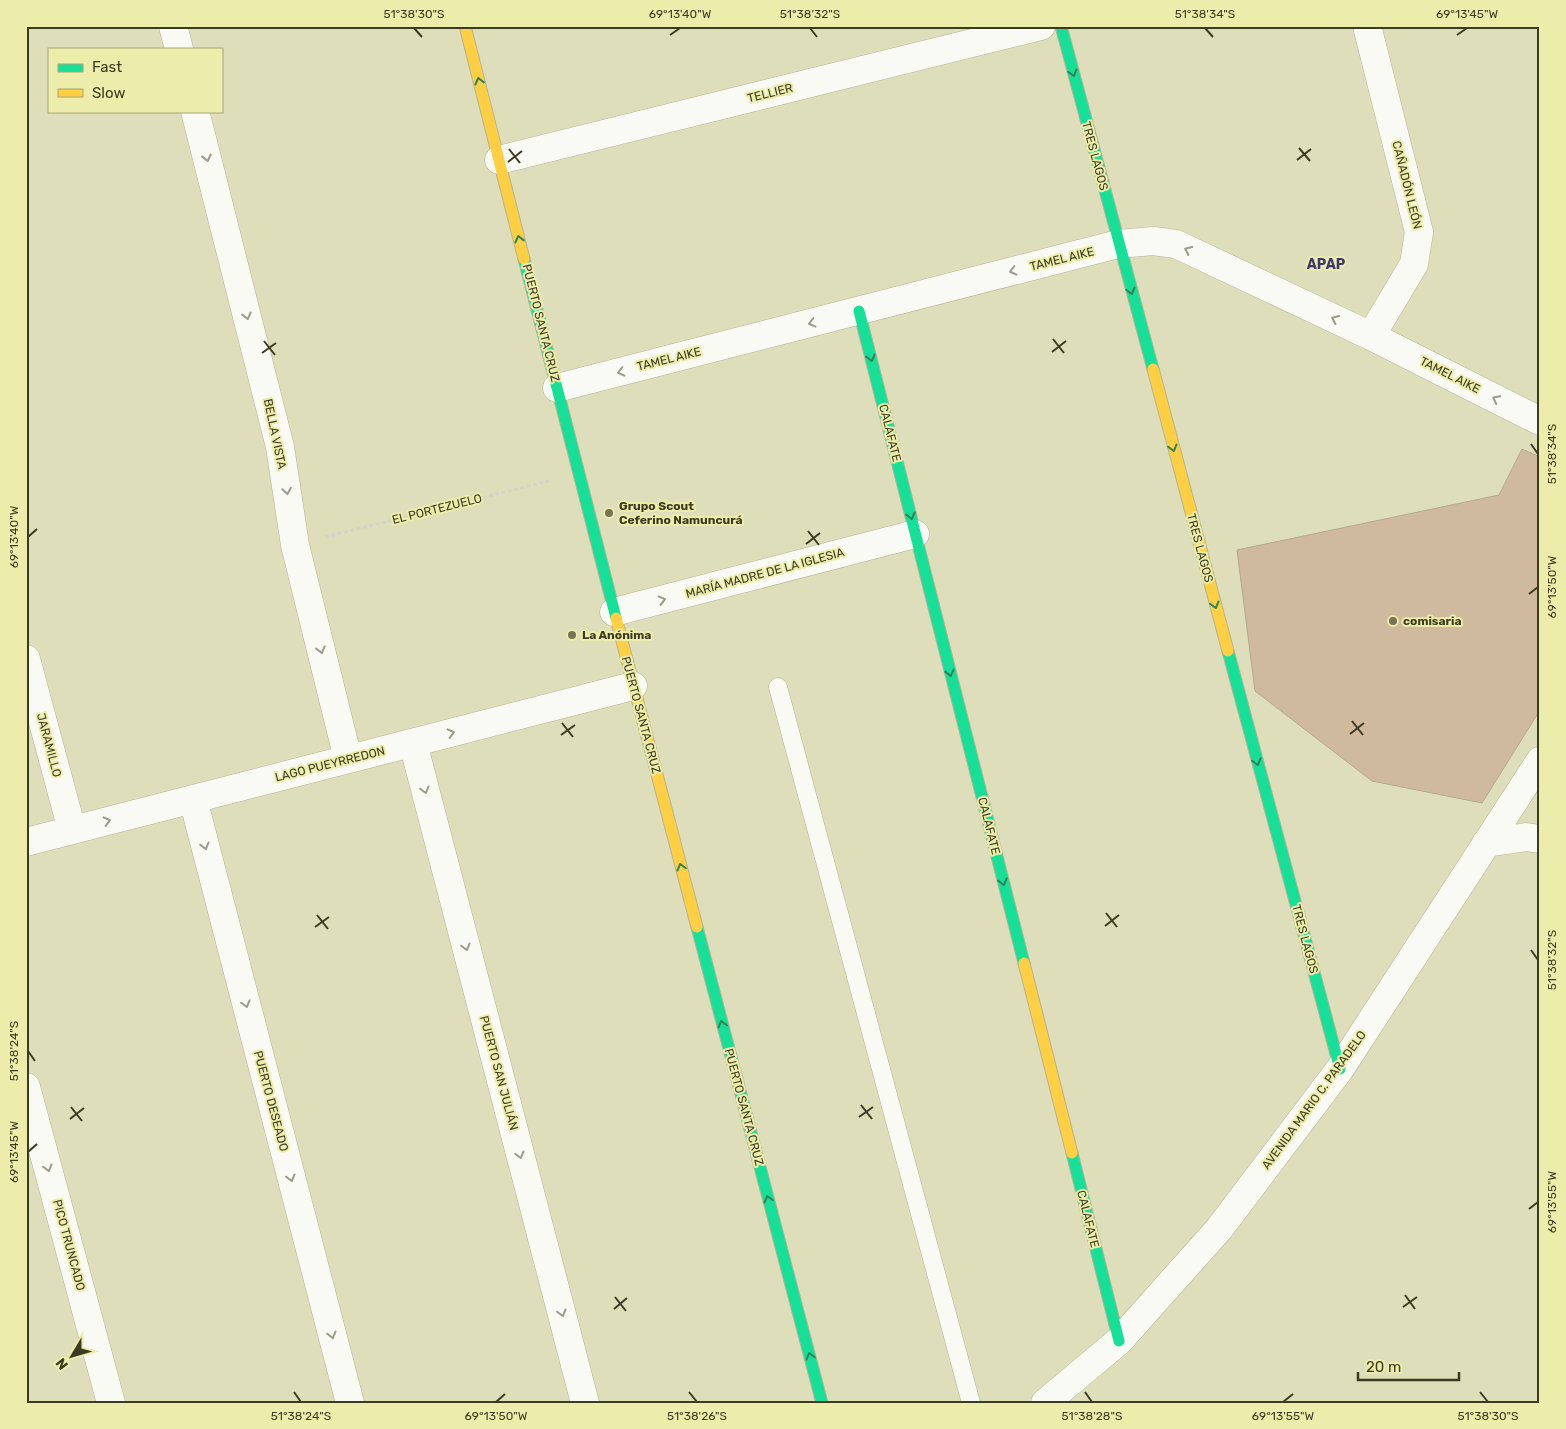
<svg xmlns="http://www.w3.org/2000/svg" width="1566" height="1429" viewBox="0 0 1566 1429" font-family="Rubik,sans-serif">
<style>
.building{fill:#d0ba9e;stroke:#b3a892}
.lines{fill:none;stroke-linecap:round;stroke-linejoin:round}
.lane-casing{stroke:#b3b397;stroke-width:19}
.street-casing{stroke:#b3b397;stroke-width:29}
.fast-casing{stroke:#b3b397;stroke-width:13}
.slow-casing{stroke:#b3b397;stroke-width:13}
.path{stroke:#d4d4c9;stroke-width:3;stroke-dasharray:4 2.5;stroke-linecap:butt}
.lane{stroke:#fafaf5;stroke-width:18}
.street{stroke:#fafaf5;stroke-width:28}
.fast{stroke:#16e098;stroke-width:11}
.slow{stroke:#ffcf43;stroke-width:11}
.oneway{stroke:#2b8557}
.oneway2{stroke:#9b9a8b}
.ticks{fill:none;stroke:#3c3b21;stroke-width:2}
.poi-dot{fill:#757457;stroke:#ededab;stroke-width:2}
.labels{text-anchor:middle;stroke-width:4;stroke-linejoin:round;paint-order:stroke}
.street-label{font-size:12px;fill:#3c3b21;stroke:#ededab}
.poi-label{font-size:12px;font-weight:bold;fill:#3c3b21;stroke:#ededab;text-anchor:start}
.neighbourhood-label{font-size:14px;font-weight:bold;fill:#3e3571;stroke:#ededab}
.neatline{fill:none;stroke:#3c3b21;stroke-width:2}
.ticks-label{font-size:12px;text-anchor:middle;fill:#3c3b21}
</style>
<rect width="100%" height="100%" fill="#dedeba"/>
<path class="building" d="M1522 449 1540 457V710L1482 803 1372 781 1255 691 1237 550 1499 495Z"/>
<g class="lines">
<g class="lane-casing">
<path id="lane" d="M778 687 971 1403"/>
</g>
<g class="street-casing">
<path id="street" d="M173 26 179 49
M1367 26 1419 232 1414 264 1371 336
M195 111 280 447 295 545 348 759
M499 160 1041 26
M557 388 1118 244 1153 241 1176 244 1371 336 1540 421
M614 612 915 534
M26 659 72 830
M413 743 585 1403
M193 799 350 1403
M26 842 633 686
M1486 843 1526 837 1540 839
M26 1087 111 1403
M1045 1403 1119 1341 1219 1229 1340 1069 1540 761"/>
</g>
<g class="fast-casing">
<path id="fast" d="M1061 26 1153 369
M524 259 616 618
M859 311 1024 963
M1228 651 1340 1069
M697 927 822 1403
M1072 1153 1119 1341"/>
</g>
<g class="slow-casing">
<path id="slow" d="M465 26 524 259
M1153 369 1228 651
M616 618 697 927
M1024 963 1072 1153"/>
</g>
<path class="path" d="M325 537 549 481"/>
<use href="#lane" class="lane"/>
<use href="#street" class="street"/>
<use href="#fast" class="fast"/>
<use href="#slow" class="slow"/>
</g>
<defs><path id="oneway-chevron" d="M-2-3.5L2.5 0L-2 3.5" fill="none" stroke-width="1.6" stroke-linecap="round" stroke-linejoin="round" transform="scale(1.25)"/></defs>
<g class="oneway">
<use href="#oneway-chevron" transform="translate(1073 73) rotate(75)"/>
<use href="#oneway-chevron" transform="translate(479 81) rotate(-104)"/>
<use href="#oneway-chevron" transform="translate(519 239) rotate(-104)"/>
<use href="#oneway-chevron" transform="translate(1131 291) rotate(75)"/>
<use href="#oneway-chevron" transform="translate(871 358) rotate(76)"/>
<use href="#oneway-chevron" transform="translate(1173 448) rotate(75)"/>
<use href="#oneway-chevron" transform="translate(911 516) rotate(76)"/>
<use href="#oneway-chevron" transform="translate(1215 605) rotate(75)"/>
<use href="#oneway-chevron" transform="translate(950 673) rotate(76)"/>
<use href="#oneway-chevron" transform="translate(1257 762) rotate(75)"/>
<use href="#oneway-chevron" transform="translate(681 867) rotate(-105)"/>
<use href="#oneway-chevron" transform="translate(1003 882) rotate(76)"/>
<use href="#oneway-chevron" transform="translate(722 1024) rotate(-105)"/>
<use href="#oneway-chevron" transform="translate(768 1199) rotate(-105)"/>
<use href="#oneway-chevron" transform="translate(810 1356) rotate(-105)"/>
</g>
<g class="oneway2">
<use href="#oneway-chevron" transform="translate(207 158) rotate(76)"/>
<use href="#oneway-chevron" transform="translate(1188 250) rotate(-155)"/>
<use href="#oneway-chevron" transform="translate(1013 271) rotate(166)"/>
<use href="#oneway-chevron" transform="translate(247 316) rotate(76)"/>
<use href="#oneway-chevron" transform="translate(1335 319) rotate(-155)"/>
<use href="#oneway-chevron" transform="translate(812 323) rotate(166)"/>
<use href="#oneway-chevron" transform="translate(621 372) rotate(166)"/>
<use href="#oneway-chevron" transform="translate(1496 399) rotate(-153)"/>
<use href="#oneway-chevron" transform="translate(287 491) rotate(81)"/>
<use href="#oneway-chevron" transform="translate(662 600) rotate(-15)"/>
<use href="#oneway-chevron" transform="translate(321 650) rotate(76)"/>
<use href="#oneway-chevron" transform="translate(451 733) rotate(-14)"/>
<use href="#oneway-chevron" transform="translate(425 790) rotate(75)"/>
<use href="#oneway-chevron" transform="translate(107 821) rotate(-14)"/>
<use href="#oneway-chevron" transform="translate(205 846) rotate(75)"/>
<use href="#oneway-chevron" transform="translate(466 947) rotate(75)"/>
<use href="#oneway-chevron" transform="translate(246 1004) rotate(75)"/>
<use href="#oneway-chevron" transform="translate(520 1155) rotate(75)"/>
<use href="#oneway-chevron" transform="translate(48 1168) rotate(75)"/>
<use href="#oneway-chevron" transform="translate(291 1178) rotate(75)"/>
<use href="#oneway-chevron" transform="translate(562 1313) rotate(75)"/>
<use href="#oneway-chevron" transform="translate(332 1335) rotate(75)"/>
</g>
<path class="ticks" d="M414 28 422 37M810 28 817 37M1205 28 1213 37M670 35 680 28M1457 35 1467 28M1299 148 1310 161M509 149 520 163M1297 160 1311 149M508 162 522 151M1053 339 1064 353M264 341 275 355M1052 352 1066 341M262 353 276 343M1531 444 1538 454M808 531 819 545M28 537 37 529M806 544 820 533M1529 594 1538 587M1352 721 1363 735M562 723 573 737M1350 734 1364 723M561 735 575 725M1106 913 1117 927M317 915 328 929M1105 926 1119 915M315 927 329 917M1531 950 1538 960M28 1051 35 1061M861 1105 872 1119M71 1107 82 1121M859 1117 873 1107M70 1119 84 1108M28 1152 37 1144M1529 1209 1538 1202M1405 1295 1415 1309M615 1297 626 1311M1403 1307 1417 1297M614 1309 627 1298M294 1392 301 1402M689 1392 697 1402M1085 1392 1092 1402M1480 1392 1488 1402M496 1402 505 1394M1283 1402 1293 1394"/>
<g class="poi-dot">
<circle cx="609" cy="513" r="5"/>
<circle cx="1393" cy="621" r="5"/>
<circle cx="572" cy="635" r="5"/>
</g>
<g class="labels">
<g class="street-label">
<text transform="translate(770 93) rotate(-14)" y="4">TELLIER</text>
<text transform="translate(1095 156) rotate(75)" y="4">TRES LAGOS</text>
<text transform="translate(1407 185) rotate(76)" y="4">CAÑADÓN LEÓN</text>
<text transform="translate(1062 259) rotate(-14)" y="4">TAMEL AIKE</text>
<text transform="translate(541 323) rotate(76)" y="4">PUERTO SANTA CRUZ</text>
<text transform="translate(669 359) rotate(-14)" y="4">TAMEL AIKE</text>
<text transform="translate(1450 375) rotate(27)" y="4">TAMEL AIKE</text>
<text transform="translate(890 433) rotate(76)" y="4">CALAFATE</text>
<text transform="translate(275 434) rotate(78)" y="4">BELLA VISTA</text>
<text transform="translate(437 509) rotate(-14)" y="4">EL PORTEZUELO</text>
<text transform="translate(1200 548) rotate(75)" y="4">TRES LAGOS</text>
<text transform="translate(765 573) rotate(-15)" y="4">MARÍA MADRE DE LA IGLESIA</text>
<text transform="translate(641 715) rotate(75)" y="4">PUERTO SANTA CRUZ</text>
<text transform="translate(49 745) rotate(75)" y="4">JARAMILLO</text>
<text transform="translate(330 764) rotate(-14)" y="4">LAGO PUEYRREDON</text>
<text transform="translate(989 826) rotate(76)" y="4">CALAFATE</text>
<text transform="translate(1305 939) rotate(75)" y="4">TRES LAGOS</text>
<text transform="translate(499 1073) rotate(75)" y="4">PUERTO SAN JULIÁN</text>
<text transform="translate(1314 1100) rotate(-54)" y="4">AVENIDA MARIO C. PARADELO</text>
<text transform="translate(271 1101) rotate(75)" y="4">PUERTO DESEADO</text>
<text transform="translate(744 1107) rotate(75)" y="4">PUERTO SANTA CRUZ</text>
<text transform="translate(1088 1219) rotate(76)" y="4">CALAFATE</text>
<text transform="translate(69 1245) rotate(75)" y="4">PICO TRUNCADO</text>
</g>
<g class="poi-label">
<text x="619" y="510">Grupo Scout<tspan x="619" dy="14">Ceferino Namuncurá</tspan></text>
<text x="1403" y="625">comisaria</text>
<text x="582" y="639">La Anónima</text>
</g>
<g class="neighbourhood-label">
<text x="1326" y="269">APAP</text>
</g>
</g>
<rect width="1566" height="1429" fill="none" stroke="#ededab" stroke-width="55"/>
<rect x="48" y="48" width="175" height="65" fill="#ededab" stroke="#a6a674"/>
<rect x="58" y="64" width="25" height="8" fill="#16e098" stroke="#a6a674"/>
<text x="92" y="72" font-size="15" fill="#3c3b21">Fast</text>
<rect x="58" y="89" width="25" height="8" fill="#ffcf43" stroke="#a6a674"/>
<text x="92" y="98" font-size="15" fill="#3c3b21">Slow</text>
<g transform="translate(72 1356) rotate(232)" stroke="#ededab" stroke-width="4" paint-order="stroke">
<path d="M0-4L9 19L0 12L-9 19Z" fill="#3c3b21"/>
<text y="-8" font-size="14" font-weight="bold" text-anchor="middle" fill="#3c3b21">N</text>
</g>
<path d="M1358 1372v8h101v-8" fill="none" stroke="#3c3b21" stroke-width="2.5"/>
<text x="1366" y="1372" font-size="15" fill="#3c3b21" stroke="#ededab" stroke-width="4" paint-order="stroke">20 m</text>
<rect x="28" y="28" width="1510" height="1374" class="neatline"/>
<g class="ticks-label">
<text x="414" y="18">51°38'30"S</text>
<text x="680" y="18">69°13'40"W</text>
<text x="810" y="18">51°38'32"S</text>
<text x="1205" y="18">51°38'34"S</text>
<text x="1467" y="18">69°13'45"W</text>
<text transform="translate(1552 454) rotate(-90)" y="4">51°38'34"S</text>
<text transform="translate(14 537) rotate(-90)" y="4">69°13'40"W</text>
<text transform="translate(1552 587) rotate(-90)" y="4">69°13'50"W</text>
<text transform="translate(1552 960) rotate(-90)" y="4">51°38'32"S</text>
<text transform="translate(14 1051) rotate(-90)" y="4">51°38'24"S</text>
<text transform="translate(14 1152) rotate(-90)" y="4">69°13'45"W</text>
<text transform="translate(1552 1202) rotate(-90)" y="4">69°13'55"W</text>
<text x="301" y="1420">51°38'24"S</text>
<text x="496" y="1420">69°13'50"W</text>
<text x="697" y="1420">51°38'26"S</text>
<text x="1092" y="1420">51°38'28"S</text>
<text x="1283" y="1420">69°13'55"W</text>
<text x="1488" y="1420">51°38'30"S</text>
</g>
</svg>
